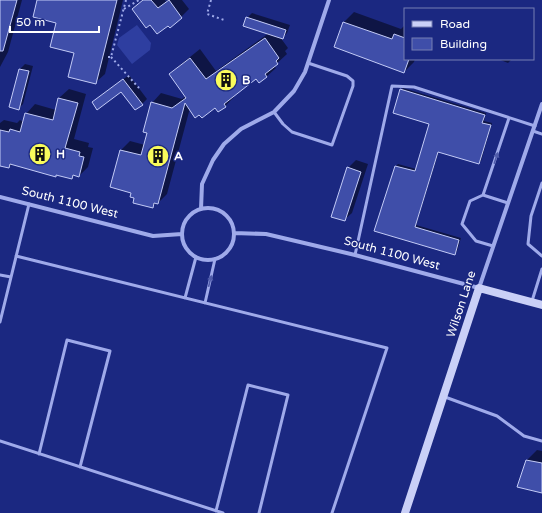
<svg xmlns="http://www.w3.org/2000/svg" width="542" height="513" viewBox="0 0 542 513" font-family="'Varela Round',sans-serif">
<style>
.green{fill:#2e3ea0}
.shadow{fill:#0007}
.building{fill:#3f4ea9;stroke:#c3cbf7}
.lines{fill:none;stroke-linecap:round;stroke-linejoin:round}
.path{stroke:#9faaea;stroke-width:2;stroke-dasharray:2 3;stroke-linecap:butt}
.lane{stroke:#9faaea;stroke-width:3}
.street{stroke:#9faaea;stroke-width:4}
.secondary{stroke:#cad0f7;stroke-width:8}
.oneway{fill:#505cab}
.labels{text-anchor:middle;stroke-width:3;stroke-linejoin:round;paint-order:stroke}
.poi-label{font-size:12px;font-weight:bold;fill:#fff;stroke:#1b2881;text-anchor:start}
.street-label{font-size:12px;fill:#fff;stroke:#1b2881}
</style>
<rect width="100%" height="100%" fill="#1b2881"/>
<path class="green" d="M137 25 151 43 150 50 132 64 117 45 119 38Z"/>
<path class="shadow" d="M0 0H22L8 52 0 67Z
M38 0H123L105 74 95 83 57 22Z
M143 0H165L166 2 168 0H182L189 9 181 17 168 25 150 24 133 9Z
M354 12 401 29 405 25V59H415L414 62 404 72 344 22Z
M252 13 290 25 287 33 282 38 280 37 288 48 285 51 287 54 274 66 276 68 266 77 256 78 233 95 234 97 225 106 190 108 167 194 158 203 157 202 152 207 135 197 132 192 111 187 121 150 130 141 145 145 148 132 152 103 161 93 182 99 186 96 170 74 180 65 200 49 216 71 269 33 247 18Z
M498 59H512L508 63Z
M25 64 33 66 23 104 18 109 10 107 20 69Z
M129 75 147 99 142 104 121 90 93 102Z
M403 88 486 113 484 121 492 123 481 161 478 163 439 151 416 225 461 238 457 251 455 254 375 231 396 166 398 164 416 169 430 124 401 90Z
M69 89 86 94 74 139 89 143 88 147 93 148 88 167 79 176 75 175 71 178 13 164 9 167 0 161V123L4 120 17 123 20 120 24 122 26 114 35 104 56 110 59 98Z
M356 160 368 164 352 213 344 220 348 168Z
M537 450 542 451V492L527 460Z"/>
<path class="building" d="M0 0H17L3 51H0Z
M37 0H117L96 84 68 77 74 53 50 47 56 23 33 17Z
M143 0H151L158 8 169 0 182 18 170 28 168 26 157 34 150 25 146 28 132 9Z
M246 17 286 30 283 39 243 26Z
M343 22 392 39 394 34 405 38V59H409L404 73 334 47Z
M265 38 279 58 276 61 278 64 265 74 267 77 259 83 256 79 224 104 226 107 218 112 215 108 202 118 199 115 195 118 185 103 158 204 154 203 153 208 133 203 134 198 130 197 131 193 110 187 120 150 141 155 147 133 143 132 151 102 172 108 186 98 169 74 190 58 206 79Z
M19 69 29 71 19 110 9 107Z
M123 79 143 105 135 110 121 92 97 110 92 102Z
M400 89 485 115 482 123 491 125 479 164 438 152 415 227 459 240 455 255 374 231 395 166 415 171 429 124 393 113Z
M58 98 78 103 65 148 80 152 79 156 84 157 79 177 73 175 72 179 56 175V177L10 164 9 168 0 166V130L9 132 10 129 20 132 25 113 53 120Z
M347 167 361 172 345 221 331 217Z
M526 460 542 463V493L517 487Z"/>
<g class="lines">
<path class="path" d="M211 0 207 14 224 20
M124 9 139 0
M108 57H111L126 0
M111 57 139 88"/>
<path class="lane" d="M274 112 283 124 292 132 332 145 353 86V81L347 76 308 63
M533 131 542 134
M542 183 531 216 528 244 542 256
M483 195 509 118
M493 246 476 241 462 224 470 201 483 195 508 203
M355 255 392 86 414 87 535 126
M16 256 387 348 332 513
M0 275 11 277
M185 298 196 257
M532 301 542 269
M205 303 215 259
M0 322 29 204
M445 397 497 416 524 436 542 441
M0 441 223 513
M39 454 67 340 110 351 80 467
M216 511 248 385 288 395 259 513"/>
<path class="street" d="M0 197 153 236 182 234
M182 234a26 26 0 1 1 52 0a26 26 0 1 1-52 0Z
M201 209 202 184 213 160 224 144 241 129 274 112 294 91 305 72 329 0
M234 233 266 234 355 255 479 288 542 104"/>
<path class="secondary" d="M405 513 479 288 542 305"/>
</g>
<defs><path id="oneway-solid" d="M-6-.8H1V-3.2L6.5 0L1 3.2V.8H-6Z"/></defs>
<g class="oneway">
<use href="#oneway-solid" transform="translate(496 158) rotate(-72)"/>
<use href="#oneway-solid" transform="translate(210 281) rotate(-76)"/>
</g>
<defs>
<g id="building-disc" transform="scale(1.15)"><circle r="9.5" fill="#f9fb5b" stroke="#1b2881"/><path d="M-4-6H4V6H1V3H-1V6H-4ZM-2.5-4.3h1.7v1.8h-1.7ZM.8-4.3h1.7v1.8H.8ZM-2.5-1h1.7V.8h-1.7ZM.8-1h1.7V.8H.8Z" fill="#111"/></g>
</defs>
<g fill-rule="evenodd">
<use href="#building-disc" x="226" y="80"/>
<use href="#building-disc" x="40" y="154"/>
<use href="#building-disc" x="158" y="156"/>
</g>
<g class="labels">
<g class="poi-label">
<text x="242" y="84">B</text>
<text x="56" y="158">H</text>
<text x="174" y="160">A</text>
</g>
<g class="street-label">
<text transform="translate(70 202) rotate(14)" y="4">South 1100 West</text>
<text transform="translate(392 253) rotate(15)" y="4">South 1100 West</text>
<text transform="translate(461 304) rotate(-72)" y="4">Wilson Lane</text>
</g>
</g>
<rect x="404" y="8" width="130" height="52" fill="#1b2881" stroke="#767eb3"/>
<rect x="412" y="21" width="20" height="6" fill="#cad0f7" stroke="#767eb3"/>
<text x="440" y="28" font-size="12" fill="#ffffff">Road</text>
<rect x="412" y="38" width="20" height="12" fill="#3f4ea9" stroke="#767eb3"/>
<text x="440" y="48" font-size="12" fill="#ffffff">Building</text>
<path d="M10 26v6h89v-6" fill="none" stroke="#ffffff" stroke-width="2"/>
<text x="16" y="26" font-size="12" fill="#ffffff" stroke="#1b2881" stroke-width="3" paint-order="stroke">50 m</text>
</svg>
